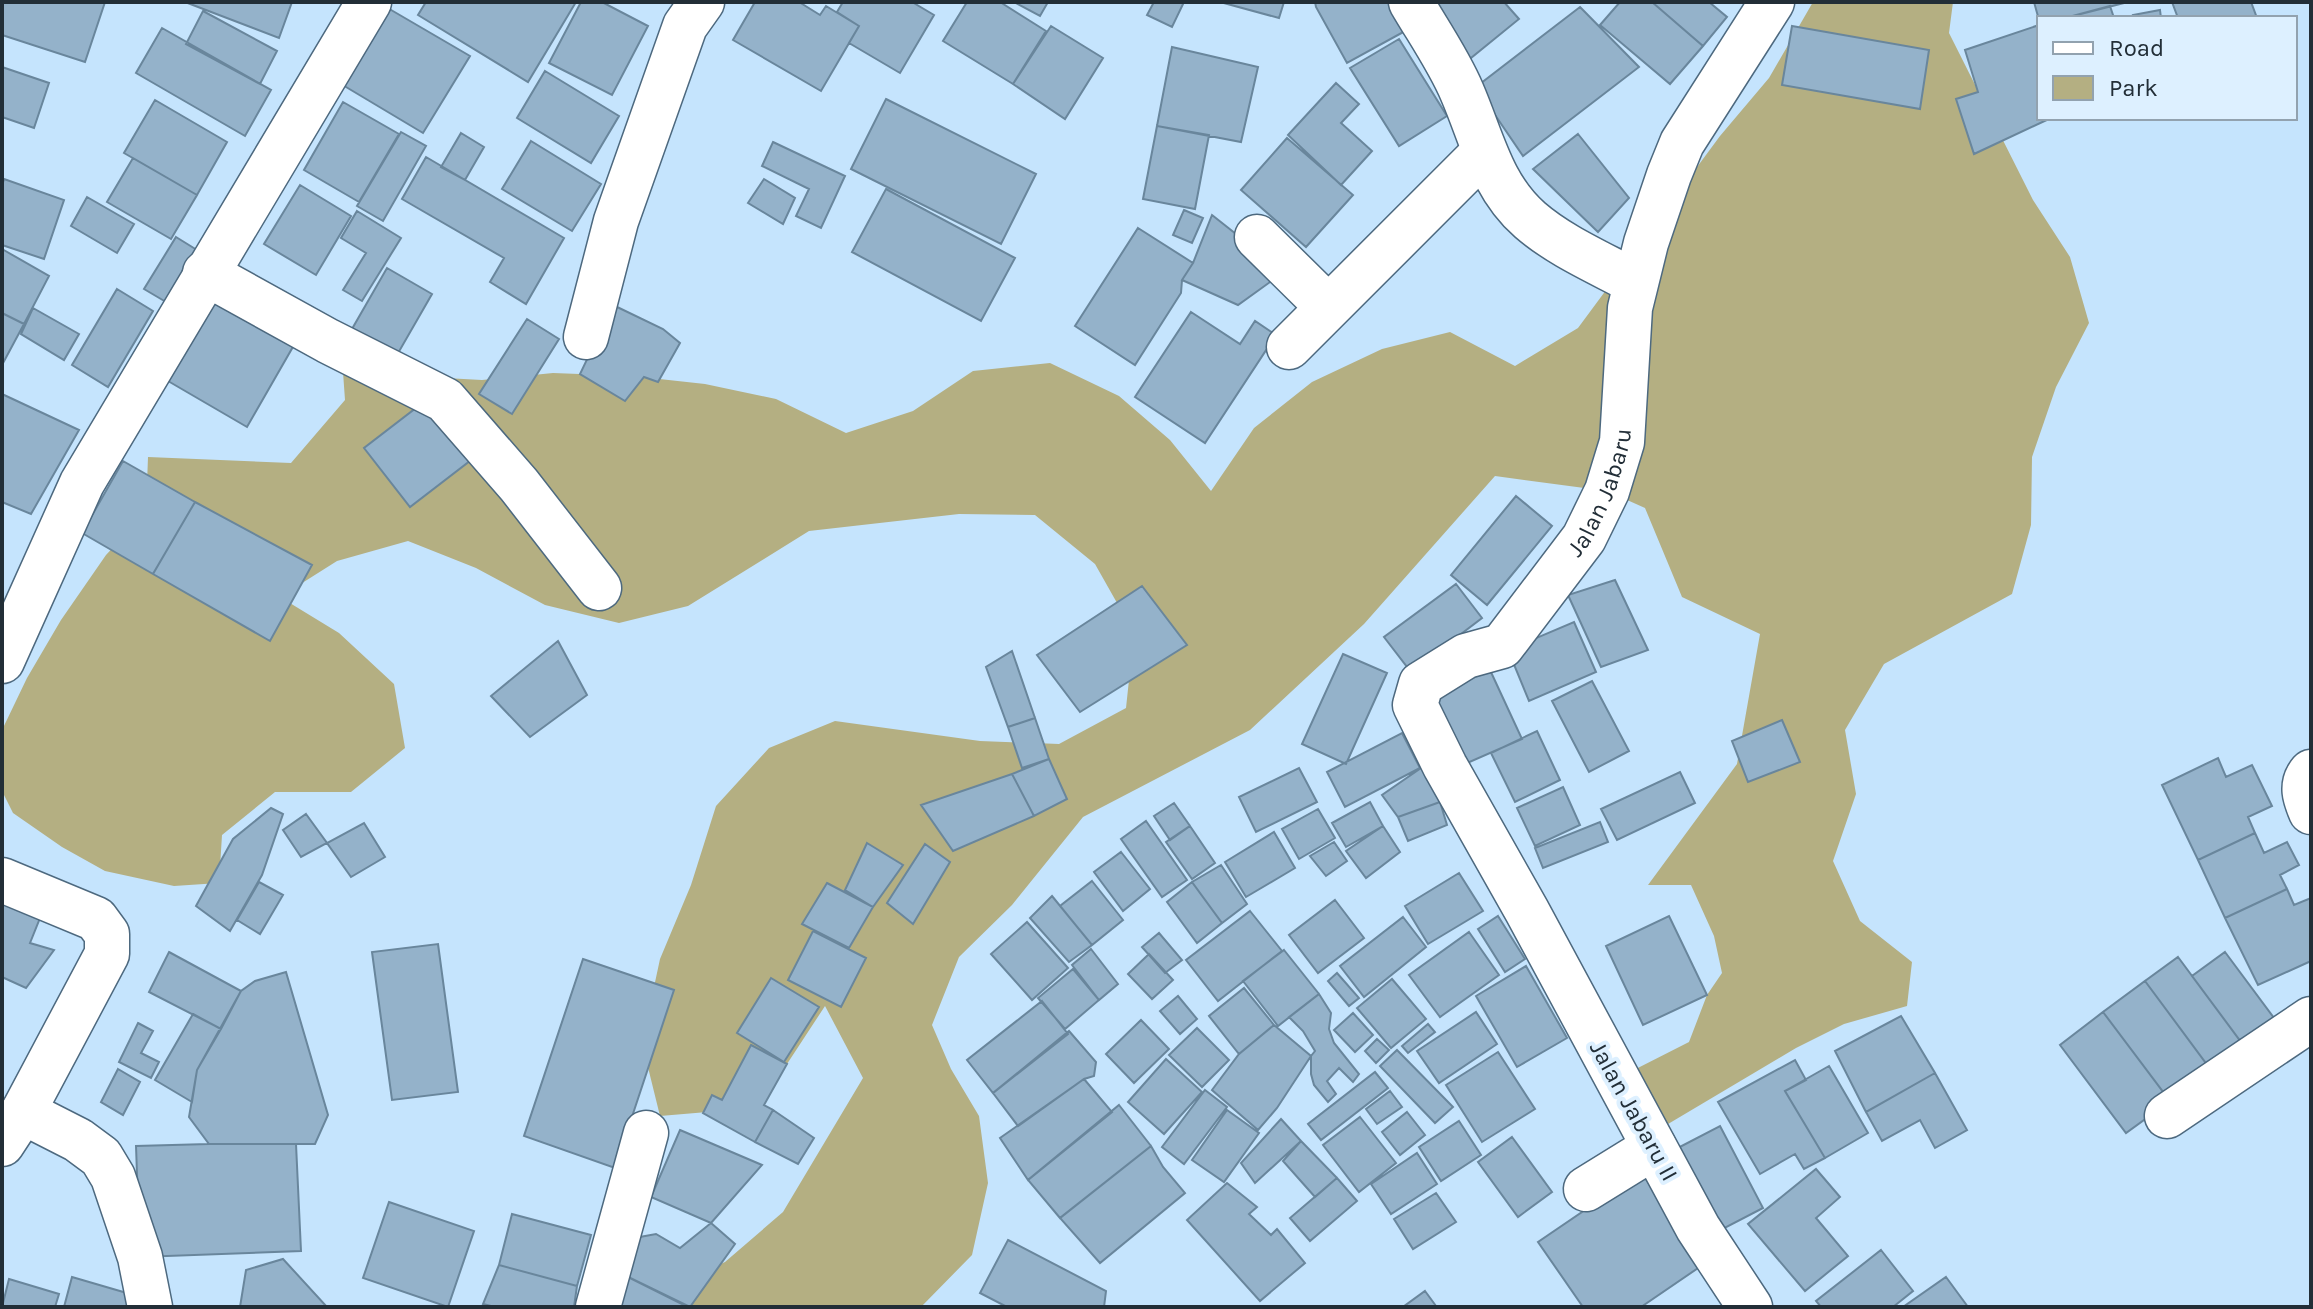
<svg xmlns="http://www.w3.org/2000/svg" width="2313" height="1309" viewBox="0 0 2313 1309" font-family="Karla,sans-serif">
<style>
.green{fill:#b4af82}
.building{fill:#94b2ca;stroke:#69869c;stroke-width:2}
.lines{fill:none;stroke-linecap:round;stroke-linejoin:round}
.minor-casing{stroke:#4d697f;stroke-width:47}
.minor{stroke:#fff;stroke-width:44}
.labels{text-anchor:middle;stroke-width:8;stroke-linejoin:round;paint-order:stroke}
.street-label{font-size:24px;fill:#222e37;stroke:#ddf0ff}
</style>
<rect width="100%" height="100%" fill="#c5e4fd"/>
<path class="green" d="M1813 2H1953L1949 33 2033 200 2070 257 2089 323 2056 387 2032 457 2031 525 2012 594 1884 664 1845 730 1856 794 1833 861 1860 921 1912 962 1907 1006 1844 1024 1796 1048 1663 1127 1624 1075 1689 1042 1707 995 1722 973 1714 936 1691 885H1648L1737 764 1760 634 1682 597 1645 508 1607 491 1495 476 1364 624 1250 730 1083 817 1012 905 959 957 932 1025 951 1069 979 1116 988 1183 972 1255 921 1307H651L657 1293 725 1262 783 1212 863 1078 825 1006 787 1064 731 1110 660 1116 642 1043 660 959 691 885 716 806 769 748 835 721 980 741 1059 744 1126 708 1134 633 1095 564 1035 515 959 514 809 531 688 606 619 623 545 605 476 568 408 541 337 561 280 597 339 633 394 684 405 748 351 792H275L222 835 219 883 174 886 105 871 62 847 13 813 2 791 3 728 27 678 61 620 106 555 146 512 148 457 291 463 345 400 342 358 408 376 482 380 553 373 632 376 705 384 776 399 846 433 913 411 973 371 1050 363 1119 396 1170 440 1211 491 1254 428 1312 382 1382 349 1450 332 1515 366 1578 328 1720 136 1769 78Z"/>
<path class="building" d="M2 2H105L85 62 2 35Z
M185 2H292L279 38Z
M426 2H576L528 82 418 15Z
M581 2H602L648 26 612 95 549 63Z
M755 2H799L820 15 826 6 859 26 821 91 733 40Z
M843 2H912L934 15 900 73 849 43 859 26 837 12Z
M967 2H1000L1046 31 1013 84 943 41Z
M1014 2H1048L1040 16Z
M1154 2H1184L1172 27 1147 15Z
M1220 2H1284L1279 18Z
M1315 2H1392L1407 30 1347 63 1316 7Z
M1417 2H1504L1519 19 1466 62Z
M1620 2H1652L1703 46 1670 84 1600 25Z
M1652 2H1709L1727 17 1703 46Z
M2034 2H2128L2065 18 2039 20Z
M2172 2H2251L2257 18H2178Z
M2110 6 2114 18H2065Z
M386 7 470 56 423 133 341 84Z
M1580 7 1639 67 1523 156 1476 87Z
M2160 10 2161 18H2134L2133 15Z
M203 11 277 51 260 84 186 44Z
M2039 25V118H2051L1974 154 1956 99 1978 92 1965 50Z
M1051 26 1103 58 1065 119 1013 84Z
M1792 26 1929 50 1920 109 1782 85Z
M162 28 271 90 245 136 136 73Z
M1399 39 1447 116 1399 146 1350 68Z
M1172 47 1258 67 1241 142 1157 126Z
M2 67 49 83 34 128 2 117Z
M545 71 619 116 591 163 517 118Z
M1336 83 1359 104 1341 123 1372 151 1341 185 1288 135Z
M886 99 1036 174 1001 244 851 169Z
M155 100 227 142 197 195 124 153Z
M343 102 399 134 359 202 304 170Z
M1157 126 1209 135 1195 209 1143 199Z
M401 132 426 146 383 221 357 206Z
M461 133 484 147 465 180 441 167Z
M1578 134 1629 198 1598 232 1533 169Z
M1287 138 1353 195 1306 247 1241 190Z
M531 141 601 184 572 231 502 189Z
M773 142 845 176 821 228 796 216 809 189 762 166Z
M426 157 564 238 526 304 490 282 504 258 402 199Z
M133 158 197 195 171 239 107 202Z
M4 179 64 200 44 259 2 245V186Z
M764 179 795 198 783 224 748 203Z
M300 185 351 216 316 275 264 244Z
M886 189 1015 258 981 321 852 252Z
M87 197 134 224 117 253 71 226Z
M1184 210 1203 218 1192 243 1173 235Z
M357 211 401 238 362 301 343 290 366 253 341 238Z
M1212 215 1284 272 1238 305 1182 280 1193 263Z
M1138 228 1193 263 1182 280 1181 293 1135 365 1075 326Z
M176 237 197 250 166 302 144 289Z
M2 249 49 276 24 324 2 313Z
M387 268 432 294 397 355 352 329Z
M117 289 153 311 108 387 72 365Z
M216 299 294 345 247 427 168 381Z
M613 305 663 329 680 343 658 382 644 377 625 401 580 374Z
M33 308 79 334 64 360 21 334Z
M1191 312 1240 344 1255 321 1276 335 1205 443 1135 397Z
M2 313 24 324 2 365Z
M527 319 559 339 512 414 479 394Z
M2 394 79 430 31 514 2 502Z
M429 398 475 457 410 507 364 448Z
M123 461 195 502 153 574 82 533Z
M1516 496 1552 526 1487 605 1451 575Z
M195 502 312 565 270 641 153 574Z
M1615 580 1648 650 1601 667 1568 595Z
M1456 584 1482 618 1411 672 1384 637Z
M1142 586 1187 645 1080 712 1037 655Z
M1574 622 1596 672 1529 701 1508 650Z
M558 641 587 695 530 737 491 696Z
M1012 651 1035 718 1008 727 986 667Z
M1343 654 1387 673 1346 764 1302 744Z
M1490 670 1522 739 1465 764 1434 695Z
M1592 681 1629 751 1589 772 1552 701Z
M1035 718 1049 759 1022 768 1008 727Z
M1782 720 1800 762 1748 782 1732 741Z
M1537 731 1560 780 1515 802 1491 753Z
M1402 733 1420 768 1345 807 1327 772Z
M2218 758 2226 777 2252 765 2272 806 2248 817 2255 833 2198 860 2162 785Z
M1049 759 1067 799 1034 816 1012 774Z
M1424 766 1440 802 1398 817 1382 795Z
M1299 768 1317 802 1256 832 1239 797Z
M1680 772 1695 803 1617 840 1601 809Z
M1012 774 1034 816 953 851 921 805Z
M1563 787 1580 825 1535 846 1517 808Z
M1370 802 1383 826 1346 847 1332 823Z
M1440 802 1447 825 1408 841 1398 817Z
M1174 803 1190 826 1170 840 1154 816Z
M271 808 283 814 262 875 230 931 196 906 233 839Z
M1318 809 1335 838 1299 859 1282 829Z
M306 814 327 843 301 857 283 830Z
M1146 821 1187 880 1162 897 1121 839Z
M1600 822 1608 842 1543 868 1535 848Z
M364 823 385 857 351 877 327 843Z
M1190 826 1215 863 1192 879 1166 842Z
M1383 826 1400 852 1366 878 1346 851Z
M1274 832 1295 868 1246 897 1225 862Z
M2255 833 2264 853 2287 842 2299 865 2280 875 2287 889 2225 918 2198 860Z
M1334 842 1347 861 1326 876 1310 856Z
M867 843 903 865 873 907 845 890Z
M925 844 950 862 913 924 887 903Z
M1121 852 1150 889 1123 911 1094 872Z
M1221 865 1247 904 1222 923 1192 882Z
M1459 873 1483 911 1428 944 1405 906Z
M1092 881 1123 920 1092 945 1060 906Z
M259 882 283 895 260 934 237 920Z
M1192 882 1222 923 1197 943 1167 902Z
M827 883 873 907 849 948 802 924Z
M2287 889 2294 905 2311 898V961L2258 985 2225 918Z
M1052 896 1092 945 1069 962 1030 918Z
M1335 900 1364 938 1318 973 1289 935Z
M2 901 40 918 30 943 54 950 26 988 2 977Z
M1250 911 1282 951 1218 1001 1186 960Z
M1498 916 1525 959 1505 972 1478 929Z
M1669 916 1707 995 1643 1025 1606 946Z
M1403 917 1426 947 1364 997 1340 966Z
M1027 922 1068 968 1032 1000 991 954Z
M813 931 866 958 841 1007 788 980Z
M1469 932 1499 975 1440 1017 1409 975Z
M1159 933 1182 960 1165 973 1142 947Z
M438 944 458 1092 392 1100 372 952Z
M1091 949 1118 984 1099 1000 1072 965Z
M1284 950 1319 994 1278 1026 1243 981Z
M169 952 241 991 221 1029 149 992Z
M2225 952 2277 1022 2244 1046 2192 976Z
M1149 954 1173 980 1152 999 1128 974Z
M2178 957 2244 1046 2211 1070 2145 981Z
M583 959 674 990 615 1168 524 1136Z
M1526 966 1567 1038 1517 1067 1476 996Z
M1073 969 1099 1000 1065 1029 1038 998Z
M286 972 328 1115 315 1144H209L189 1117 197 1070 241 991 255 981Z
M1337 973 1359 998 1349 1006 1328 981Z
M771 978 819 1007 784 1062 737 1033Z
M1392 979 1426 1019 1391 1048 1357 1008Z
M2145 981 2211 1070 2170 1101 2103 1012Z
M1244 988 1274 1025 1239 1054 1209 1016Z
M1319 994 1331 1013 1329 1029 1334 1043 1359 1074 1353 1082 1339 1068 1327 1081 1336 1094 1328 1102 1314 1085 1311 1074V1056L1315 1051 1303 1031 1289 1017Z
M1178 996 1197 1019 1180 1034 1160 1011Z
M1042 1001 1068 1034 993 1093 967 1060Z
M1476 1012 1497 1044 1439 1083 1417 1051Z
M2103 1012 2170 1101 2126 1133 2060 1045Z
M1353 1013 1373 1035 1355 1052 1334 1030Z
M193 1014 221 1029 197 1070 192 1102 155 1080Z
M1901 1016 1935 1073 1866 1112 1835 1051Z
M1141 1020 1169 1049 1134 1083 1106 1054Z
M138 1023 153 1031 141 1053 159 1062 151 1078 119 1062Z
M1428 1024 1435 1032 1408 1053 1402 1046Z
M1274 1025 1311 1056 1277 1108 1258 1130 1212 1090 1239 1054Z
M1197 1028 1229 1060 1202 1087 1169 1055Z
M1069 1031 1096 1062 1094 1076 1084 1079 1018 1126 993 1093Z
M1377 1039 1389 1050 1376 1063 1365 1051Z
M751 1045 787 1064 764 1105 773 1110 755 1142 703 1113 712 1095 722 1100Z
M1397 1050 1453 1107 1435 1123 1380 1066Z
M1498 1052 1535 1109 1482 1142 1446 1085Z
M1166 1059 1202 1092 1164 1134 1128 1102Z
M1795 1060 1806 1080 1785 1091 1825 1158 1804 1169 1795 1154 1760 1174 1718 1102Z
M1829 1066 1868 1133 1825 1158 1785 1091Z
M118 1069 140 1082 123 1115 101 1102Z
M1375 1072 1388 1088 1321 1140 1308 1124Z
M1935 1073 1967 1130 1935 1148 1920 1120 1882 1141 1866 1112Z
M1084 1079 1112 1112 1028 1180 1000 1138Z
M1205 1090 1227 1107 1184 1164 1162 1147Z
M1390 1091 1402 1107 1377 1124 1366 1109Z
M1119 1105 1151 1146 1060 1218 1028 1180Z
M773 1110 814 1138 798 1164 755 1142Z
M1227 1110 1259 1133 1224 1182 1192 1160Z
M1407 1112 1425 1135 1400 1155 1382 1132Z
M1360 1117 1396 1163 1359 1192 1323 1145Z
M1281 1119 1301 1141 1255 1183 1241 1163Z
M1459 1121 1481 1155 1441 1181 1419 1147Z
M1720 1126 1763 1208 1715 1233 1672 1151Z
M680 1130 762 1165 711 1223 651 1197Z
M1512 1137 1552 1192 1518 1217 1478 1162Z
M1301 1141 1337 1178 1315 1197 1283 1161Z
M209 1144H296L301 1251 140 1257 136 1146Z
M1151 1146 1163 1167 1185 1193 1100 1263 1060 1218Z
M1417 1153 1437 1184 1391 1214 1371 1184Z
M1816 1169 1840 1197 1816 1218 1848 1256 1805 1291 1748 1224Z
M1641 1172 1704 1264 1641 1307H1583L1538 1242Z
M1337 1178 1357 1201 1310 1241 1290 1218Z
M1227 1183 1257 1207 1249 1214 1271 1235 1277 1229 1305 1263 1260 1301 1187 1220Z
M1436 1193 1456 1222 1413 1249 1394 1219Z
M389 1202 474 1231 448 1307 363 1278Z
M512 1214 591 1235 577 1286 499 1265Z
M711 1223 735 1244 690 1307 614 1270 629 1239 656 1234 680 1248Z
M1008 1240 1106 1291 1104 1307H1007L980 1293Z
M1881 1250 1913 1291 1893 1307H1821L1816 1301Z
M283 1259 327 1307H240L246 1270Z
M499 1265 577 1286 574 1307H495L483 1304Z
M614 1270 688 1307H607Z
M72 1277 137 1296 134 1307H64Z
M1946 1277 1968 1307H1903Z
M9 1279 59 1294 55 1307H2Z
M1425 1291 1436 1306 1403 1307Z"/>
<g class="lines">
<g class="minor-casing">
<g id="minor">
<path d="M1411 2C1428 31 1449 61 1462 92 1482 138 1491 186 1530 220 1560 246 1600 263 1635 282"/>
<path d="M1257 237 1328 307"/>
<path d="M205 273 328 341 445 400 519 485 599 588"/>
<path d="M586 337 616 221 685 26 702 2"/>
<path d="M1289 347 1484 152"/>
<path d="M2 661 82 483 369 2"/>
<path d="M2311 772C2300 785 2305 798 2311 812"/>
<path d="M2 880 96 919 107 934V954L23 1112 2 1144"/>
<path d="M23 1112 78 1140 101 1157 113 1177 140 1257 150 1307"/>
<path d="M2167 1116 2311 1019"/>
<path d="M1586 1189 1654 1147"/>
<path d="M598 1307 646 1133"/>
<path id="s1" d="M1750 1307 1698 1228 1527 911 1445 766 1415 705 1421 684 1466 656 1502 646 1584 538 1607 491 1622 442 1630 308 1646 243 1669 175 1682 143 1772 2"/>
</g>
</g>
<use href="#minor" class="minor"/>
</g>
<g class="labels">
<g class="street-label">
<text dy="8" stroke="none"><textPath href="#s1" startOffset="986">Jalan Jabaru</textPath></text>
<text transform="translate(1634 1111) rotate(61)" y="8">Jalan Jabaru II</text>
</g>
</g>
<rect width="2313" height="1309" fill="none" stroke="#222e37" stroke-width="8"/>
<rect x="2037" y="16" width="260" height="104" fill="#ddf0ff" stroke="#92a2af" stroke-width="2"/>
<rect x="2053" y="42" width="40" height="12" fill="#ffffff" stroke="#92a2af" stroke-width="2"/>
<text x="2109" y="56" font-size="24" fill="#222e37">Road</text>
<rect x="2053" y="76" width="40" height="24" fill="#b4af82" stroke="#92a2af" stroke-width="2"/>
<text x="2109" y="96" font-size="24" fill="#222e37">Park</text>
</svg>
